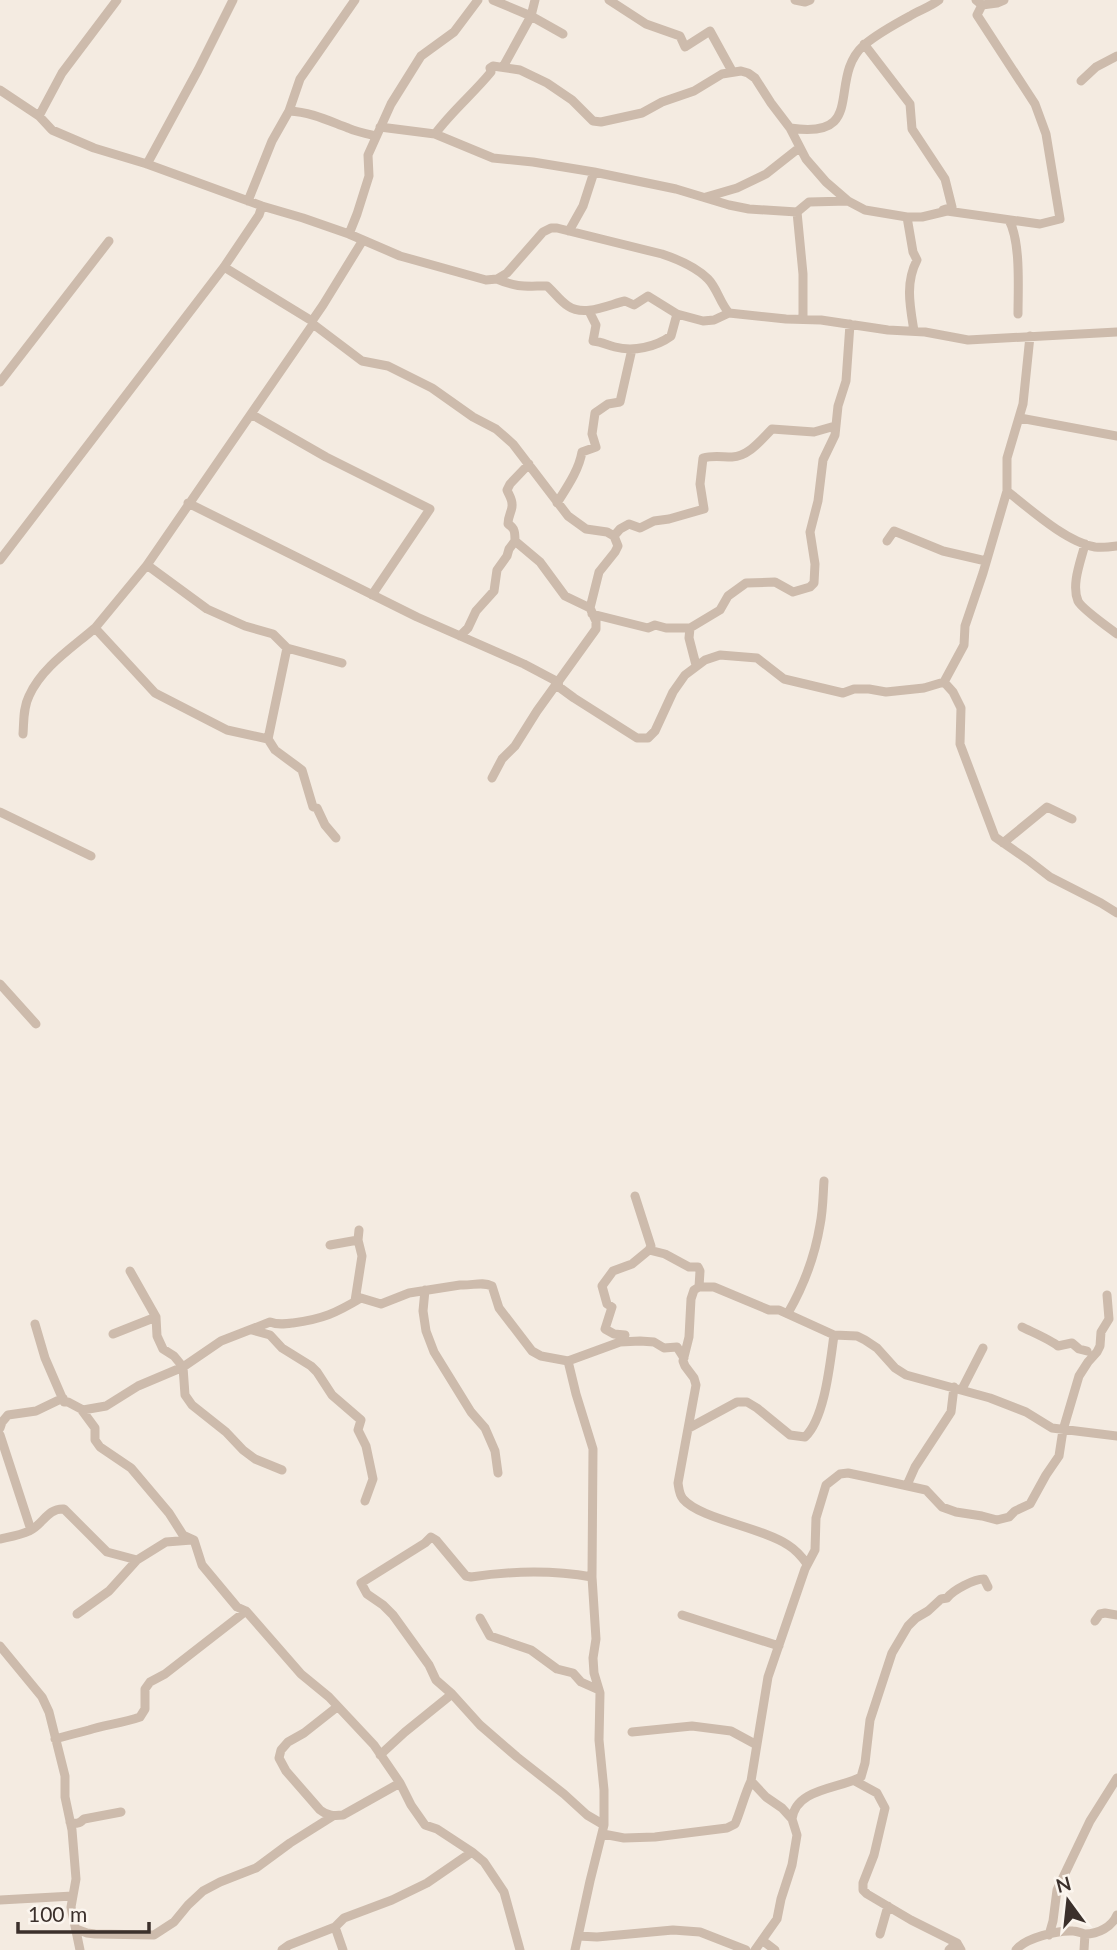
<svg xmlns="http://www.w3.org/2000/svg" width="1117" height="1950" viewBox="0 0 1117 1950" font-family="Lato,sans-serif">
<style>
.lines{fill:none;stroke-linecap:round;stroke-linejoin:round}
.minor{stroke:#cdbbac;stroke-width:9}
</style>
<rect width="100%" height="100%" fill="#f4ebe1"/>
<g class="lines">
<path class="minor" d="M493 0 531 16 563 34
M609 0 646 24 680 36 685 47 710 31 732 71
M795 0 805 2 810 0
M976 0 982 5 997 3 1004 0
M864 44 910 104 912 129 945 179 952 207 943 210
M503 67 531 16 535 0
M1081 81 1096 67 1117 56
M0 90 39 116 52 130 94 148 147 164 262 206 303 218 349 234 400 256 486 280 497 279 507 273 543 232 551 228H557L662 254C677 259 696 267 708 279 717 288 720 303 729 313
M289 111C311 112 329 121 348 128 357 132 367 134 376 136
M39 116 62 73 117 0
M380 127 435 134 493 158 533 162 594 172 676 189 729 205 749 209 797 212 809 202 848 201 865 210 907 217H922L947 211 1040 224 1060 219 1046 134 1035 104 977 15 982 5
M790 128C869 140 826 79 864 45 876 35 897 23 910 16 920 10 930 7 939 0
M435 134C452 111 473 94 491 72L490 68 493 66 520 70 547 83 572 100 593 121 601 122 642 113 662 102 694 91 722 74 741 71 748 73 755 78 771 103 790 128 806 159 826 182 848 201
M147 164 198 70 233 0
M706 197 737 188 766 174 799 148
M248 201 272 141 289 111 300 79 355 0
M797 212 803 274V319
M907 217 913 252 917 260C905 283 910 306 914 331
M1009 220C1021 242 1018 289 1018 314
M569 231 583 206 594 172
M349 234 357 214 369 176 368 155 391 104 421 56 454 32 478 0
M224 267 312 321
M497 279C518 288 525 286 547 286 554 292 560 301 568 306 584 317 608 305 625 301L634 305 648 296 677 314 703 321 714 320 729 313 786 319 821 320 888 330 925 332 968 340 1117 332
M589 311 596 325 593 341C602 342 607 345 615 347 633 352 656 347 671 336L677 314
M313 324 362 361 388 366 432 388 473 417 496 429 513 444 568 516 586 529 607 532 614 536 618 546 615 552 599 572 590 608 596 621V629L537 711 515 746 502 759 492 778
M0 382 109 241
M251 414 326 457 430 509 372 595
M1020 418 1117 436
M529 464 510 484 507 490C509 495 512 499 512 504 513 510 508 515 508 524 515 528 515 533 515 541L540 562 565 596 590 608
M1007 491C1030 509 1066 542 1095 547 1102 548 1110 547 1117 546
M188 503 417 617 524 664 558 682 559 687 574 698 637 738H648L655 731 673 692 685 675 705 660 720 655 757 658 784 679 843 693 854 689H869L886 692 924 688 944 682 964 645 965 626 983 573 1007 491V458L1023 404 1030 336
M557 503C567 487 579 470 582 452L596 447 592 434 595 413 608 404 620 402 632 349
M614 536 620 529 629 524 640 528 654 521 669 519 704 509 700 484 703 458C713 455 722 457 732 457 749 456 761 440 772 429L814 432 835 426
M887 541 894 531 943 551 986 561
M1085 544C1081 561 1071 584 1078 601 1081 608 1109 628 1117 634
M0 560 224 267 259 215 262 206
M147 565 207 609 245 626 273 634 287 648 342 663
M592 614 648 628 655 625 666 628H690L720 610 728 596 746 583 775 582 793 592 810 587 814 583 815 564 810 532 818 501 823 460 835 435 838 406 846 381 850 324
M690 628 689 638 696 665
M460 636 468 628 476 611 494 591 497 570 507 556 509 549 515 541
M287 648 268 739 227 730 155 693 95 628 147 565 313 324 312 321 323 305 363 240
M944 682 953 692 961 708 960 744 995 837 1028 860 1050 877 1101 903 1117 913
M23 734C24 721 23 708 29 696 42 667 72 648 95 628
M268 739 275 750 302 770 313 807 317 808 325 825 336 838
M0 812 91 856
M1003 843 1047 807 1072 819
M0 984 36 1024
M330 1245 358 1240
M649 1250 665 1254 689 1267H698L700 1271 699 1287 694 1290 691 1299 689 1337 683 1361 685 1366 694 1378 696 1385 678 1483C679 1489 679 1494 683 1499 700 1519 761 1527 788 1545 796 1550 802 1557 807 1564
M130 1271 156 1317 157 1336 163 1349 174 1356 183 1367 185 1395 192 1405 226 1432 243 1450 255 1459 282 1470
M699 1287H714L769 1310H779L834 1335 857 1336 865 1340 877 1348 895 1368 906 1375 990 1398 1026 1412 1052 1428 1117 1436
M425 1290 423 1311 426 1331 434 1352 471 1412 485 1428 495 1451 498 1473
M355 1301 362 1256 358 1240 359 1230
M788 1313C803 1287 815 1255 820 1225 823 1211 823 1195 824 1181
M35 1324 45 1358 64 1402H68L83 1410 106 1406 138 1386 183 1367 221 1341 270 1322C278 1325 285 1324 293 1323 323 1319 336 1313 361 1298L381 1304 409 1293 460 1285C472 1286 482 1281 492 1286L499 1308 532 1351 541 1356 568 1361 620 1342 640 1341 654 1342 664 1348 677 1347 684 1358
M1022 1327C1032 1332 1051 1340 1058 1346L1072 1343 1079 1349 1087 1351
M252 1330 270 1335 282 1348 311 1366 317 1372 332 1395 361 1420 358 1430 366 1446 373 1479 365 1501
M113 1334 156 1317
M620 1342 625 1335 614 1334 605 1329 612 1307 607 1304 602 1286 613 1271 632 1264 649 1250 651 1246 635 1196
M568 1361 576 1394 593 1449 592 1577 596 1639 593 1658 594 1673 600 1693 599 1740 604 1790V1825L590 1881 575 1950
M962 1389 983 1348
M81 1409 95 1428V1440L100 1447 131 1468 169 1513 183 1535 194 1540 202 1565 237 1607 246 1611 301 1674 329 1697 374 1745 400 1783 411 1805 425 1825 437 1829 472 1852 484 1862 504 1892 520 1950
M0 1428 2 1422 8 1415 36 1411 63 1398
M689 1428 737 1402H747L757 1408 790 1435 805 1437C825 1418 830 1363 834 1335
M0 1435 31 1530
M907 1485 915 1467 951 1412 954 1387
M0 1539C9 1537 21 1535 29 1531 43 1525 47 1508 64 1509L107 1552 137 1560
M77 1614 109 1591 137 1560 166 1542 192 1540
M682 1615 779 1646
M480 1618 490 1636 531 1650 557 1669 573 1673 581 1682 599 1690
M1095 1621 1100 1614 1105 1613 1117 1615
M0 1646 42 1697 49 1712 65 1776V1797L72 1830 76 1879 71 1907 80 1950
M452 1694 436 1680 429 1665 393 1615 383 1605 367 1594 361 1583 425 1543 431 1537 436 1540 466 1576 471 1577C511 1571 552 1570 592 1577
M337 1707 304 1733 288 1742 281 1750 279 1758 286 1771 320 1810C328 1816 334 1816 343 1815L400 1783
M632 1732 692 1726 731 1731 755 1744
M55 1739C66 1736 77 1733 89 1730 105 1725 123 1723 140 1717L145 1709V1689L150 1682 165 1674 246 1611
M380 1755 405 1732 452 1694 480 1725 517 1757 564 1794 587 1815 604 1825
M751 1781 766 1797 782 1808 792 1819 797 1835 792 1865 781 1899 777 1919 755 1950
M855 1781 877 1793 885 1808 874 1855 863 1883V1890L867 1894 911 1920 957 1943
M792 1819C796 1788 839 1789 861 1777L865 1763 870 1720 892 1653 908 1626 916 1618 928 1611 941 1599 947 1598C953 1590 974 1579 984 1579L988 1587
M70 1822C76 1824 79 1824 84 1819L121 1812
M603 1834 624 1838 655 1837 727 1828 735 1824C741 1810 744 1796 751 1781L768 1677 805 1569 815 1550 816 1518 826 1485 840 1474 848 1473 867 1477 926 1490 942 1507 956 1512 982 1516 997 1520 1009 1517 1015 1511 1030 1504 1046 1475 1059 1456 1063 1430 1079 1376 1088 1362 1097 1352 1100 1346 1101 1332 1109 1319 1107 1295
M0 1900 73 1896
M76 1929 87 1933 95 1934 154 1935 174 1922 188 1905 203 1891 220 1882 256 1868 290 1843 333 1816
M880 1934 888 1906
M1049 1935 1053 1921 1057 1890 1090 1821 1117 1778
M578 1936 597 1937 673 1930 700 1932 746 1950
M762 1940 775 1950
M282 1950 289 1945 335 1927
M343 1950 335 1927 344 1918 392 1900 427 1883 472 1852
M949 1950 957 1943 961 1950
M1016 1950C1025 1938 1058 1930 1073 1931 1077 1931 1081 1933 1085 1934 1098 1934 1112 1927 1117 1915
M1084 1950 1085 1934"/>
</g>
<g transform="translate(1068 1901) rotate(345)" stroke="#fbf5ee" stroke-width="5" paint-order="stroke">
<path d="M0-5L12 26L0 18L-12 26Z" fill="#3b302b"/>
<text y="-10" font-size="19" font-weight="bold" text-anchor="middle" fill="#3b302b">N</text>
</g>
<path d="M18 1922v10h131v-10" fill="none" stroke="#3b302b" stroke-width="3.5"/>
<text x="28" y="1922" font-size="21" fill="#3b302b" stroke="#fbf5ee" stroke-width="5" paint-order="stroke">100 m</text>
</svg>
